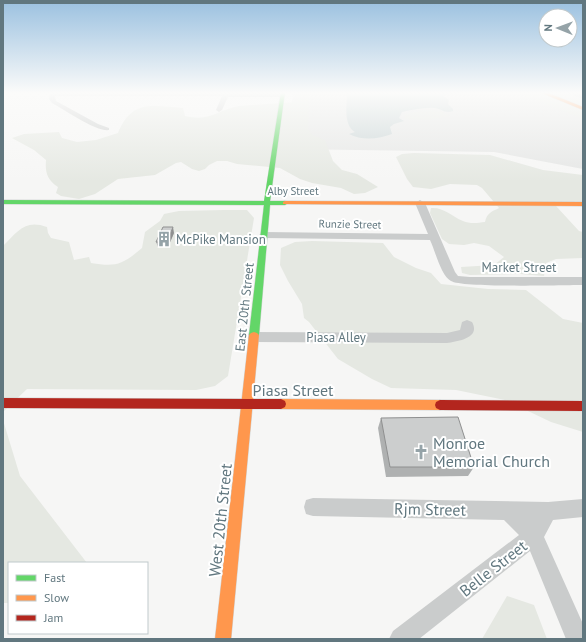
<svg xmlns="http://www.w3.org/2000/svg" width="586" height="642" viewBox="0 0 586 642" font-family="'PT Sans',sans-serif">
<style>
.built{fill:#e5e6e5}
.green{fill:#e5e8e2}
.water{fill:#c8d4d5}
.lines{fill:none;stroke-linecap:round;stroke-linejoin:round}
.fast-casing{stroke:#d1d3d3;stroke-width:1}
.slow-casing{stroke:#d1d3d3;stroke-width:1}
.jam-casing{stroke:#d1d3d3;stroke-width:1}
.street{fill:#cacccc;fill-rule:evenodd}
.fast{fill:#63d668;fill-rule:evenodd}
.slow{fill:#ff974d;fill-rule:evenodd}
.jam{fill:#b3261e;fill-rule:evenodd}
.wall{fill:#afb1b1}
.shaded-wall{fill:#8f9090}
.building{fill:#cccece;stroke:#8f9090}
.labels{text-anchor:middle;stroke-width:4;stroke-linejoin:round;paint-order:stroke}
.far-street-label{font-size:11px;fill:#61777f;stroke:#fff}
.poi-label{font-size:13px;fill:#61777f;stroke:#fff;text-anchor:start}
.street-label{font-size:13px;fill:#61777f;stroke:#fff}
.near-street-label{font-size:16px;fill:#61777f;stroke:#fff}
.near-poi-label{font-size:16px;fill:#61777f;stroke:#fff;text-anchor:start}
</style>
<rect width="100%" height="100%" fill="#f6f6f5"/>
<path class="built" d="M293 92H524L583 114V169L494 152 288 149Z"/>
<path class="green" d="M296 92H309L308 129 312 135 325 140 333 161 342 170 357 174 378 187 365 193 354 194 341 188 312 183 300 179 280 168 237 164 227 161H217L209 165 205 169 199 171 192 169 181 162 176 163 155 175 118 179 95 194 79 199 61 196 56 193 58 187C47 180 45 172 46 160L34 150 12 138 24 134 59 132 62 138 77 142 96 140 118 133C132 99 152 106 183 108L185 116C211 122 217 110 239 106L296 102Z
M516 92H583V119L578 117Z
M424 110C432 110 444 110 449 116L427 120 405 119 404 115Z
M414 153 490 155 543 170 583 175V206H556L579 231 583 232V258L556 259 546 263 544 276 520 274 470 275 462 273 461 267 494 265 504 257 489 246 474 243 464 245 449 244 442 239 430 213 431 208C444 207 451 216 463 221 470 224 477 223 485 222 487 213 491 212 499 208L482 188 477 185 450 184 431 189 413 187 407 179 396 157 402 154Z
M224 210H247L254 218 228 376 215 386 196 390 27 389 3 412V246C18 231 25 219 47 227L48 233 51 238 69 242 74 260 89 257 91 263C116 267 122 265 142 248L145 232 160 221 164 214 179 211Z
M312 241 383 243 394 257 416 268 431 273 441 284 488 289 526 290 563 319 583 323V432L551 422 505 400 456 390 391 388 372 379 338 359 309 322 304 318 302 304 288 281 280 265 281 248 295 242Z
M3 420 20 476 87 563H9V603H3Z
M507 596 534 605 547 639H482Z"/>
<path class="water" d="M347 92H455L457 94 442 95 449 100 448 104 453 109V111C445 114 442 109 435 108 424 107 412 110 402 112L399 118 404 121 394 124 390 127 392 134C379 139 362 141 349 134L355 132C343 125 347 104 347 92Z"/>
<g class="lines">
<g class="fast-casing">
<path id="fast" d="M281 92H285L270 201H285L288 203 285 205H270L259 335 257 337H251L249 335 264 205 3 204V200L264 201Z"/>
</g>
<g class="slow-casing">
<path id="slow" d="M546 92 583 107V110L539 92Z
M285 201 583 202V206L283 204V202Z
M254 332 257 333 259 335 231 639H215L249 335 251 333Z
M281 399 440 400 444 402 445 405 444 408 440 410 281 409 277 407 276 404 277 401Z"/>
</g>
<g class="jam-casing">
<path id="jam" d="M3 398 281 399 285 401 286 404 285 407 281 409 3 408Z
M440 400 583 401V411L440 410 436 408 435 405 436 402Z"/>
</g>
<path class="street" d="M50 92 283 93 286 95 283 97H228L222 110 219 112 216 110 222 96H55L56 101 98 124 109 128V130C96 132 65 110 52 103L49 99Z
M565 92H575L583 95V99Z
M420 200 425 203 455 272 458 276 470 277H583V285C563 285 462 288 451 281 441 276 435 250 430 240L264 238 259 235 264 232 428 234 415 203Z
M467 320 472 322C481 338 458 341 447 343L254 342 249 341 247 337 249 333 254 332 447 333 460 330 462 322Z
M313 498 548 502 583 499V517L553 520 544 537 583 624V639H566L530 551 419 639H389L393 631 519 535 504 520 313 516 306 514 304 507 306 500Z"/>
<use href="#fast" class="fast"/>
<use href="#slow" class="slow"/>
<use href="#jam" class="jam"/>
</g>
<path class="wall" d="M174 233 168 247H158L156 242Z
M381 418 474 467 468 476 386 477 378 428Z"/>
<path class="shaded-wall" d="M173 227 174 233 168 247 167 242Z"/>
<path class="building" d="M163 227H173L167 242H156Z
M458 417 474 467H390L381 418Z"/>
<linearGradient id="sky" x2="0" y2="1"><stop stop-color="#9bc1e0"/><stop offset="0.51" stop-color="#fbfbfa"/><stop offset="1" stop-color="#fbfbfa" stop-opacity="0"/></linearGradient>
<rect width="586" height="182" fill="url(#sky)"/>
<defs>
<g id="building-bare" transform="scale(1.2)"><path d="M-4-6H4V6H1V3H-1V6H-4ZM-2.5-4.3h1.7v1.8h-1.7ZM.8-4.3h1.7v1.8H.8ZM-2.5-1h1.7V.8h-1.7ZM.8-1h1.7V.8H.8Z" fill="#95a3a8" stroke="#fff" stroke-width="2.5" paint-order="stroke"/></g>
<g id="church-bare" transform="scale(1.2)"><path d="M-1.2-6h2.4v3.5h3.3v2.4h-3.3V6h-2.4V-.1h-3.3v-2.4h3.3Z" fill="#95a3a8" stroke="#fff" stroke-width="2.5" paint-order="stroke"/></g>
</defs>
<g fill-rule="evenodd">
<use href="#building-bare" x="164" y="239"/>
<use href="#church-bare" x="421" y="452"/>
</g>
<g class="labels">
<g class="far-street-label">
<text x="293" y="195">Alby Street</text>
<text transform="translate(350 224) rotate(1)" y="4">Runzie Street</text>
</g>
<g class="poi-label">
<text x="176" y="244">McPike Mansion</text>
</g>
<g class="street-label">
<text x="519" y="272">Market Street</text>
<text transform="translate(244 307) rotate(-84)" y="5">East 20th Street</text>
<text x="336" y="342">Piasa Alley</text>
</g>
<g class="near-street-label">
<text x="293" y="396">Piasa Street</text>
<text transform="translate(430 509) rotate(1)" y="6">Rjm Street</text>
<text transform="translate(220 520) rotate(-84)" y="6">West 20th Street</text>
<text transform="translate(493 568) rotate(-38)" y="6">Belle Street</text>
</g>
<g class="near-poi-label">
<text x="433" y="449">Monroe<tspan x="433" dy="18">Memorial Church</tspan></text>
</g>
</g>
<rect width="586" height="642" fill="none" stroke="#61777f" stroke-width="8"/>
<rect x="8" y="562" width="140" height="72" fill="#ffffff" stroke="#c0c9cc"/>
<rect x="16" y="575" width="20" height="6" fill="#63d668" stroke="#c0c9cc"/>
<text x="44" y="582" font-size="12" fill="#61777f">Fast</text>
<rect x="16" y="595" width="20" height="6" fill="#ff974d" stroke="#c0c9cc"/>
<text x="44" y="602" font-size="12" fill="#61777f">Slow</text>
<rect x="16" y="615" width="20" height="6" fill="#b3261e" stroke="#c0c9cc"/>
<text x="44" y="622" font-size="12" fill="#61777f">Jam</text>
<g transform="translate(558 28) rotate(271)"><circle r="19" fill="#ffffff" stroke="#c0c9cc"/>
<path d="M0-3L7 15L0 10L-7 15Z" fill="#95a3a8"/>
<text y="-6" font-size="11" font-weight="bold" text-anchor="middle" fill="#61777f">N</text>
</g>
</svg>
